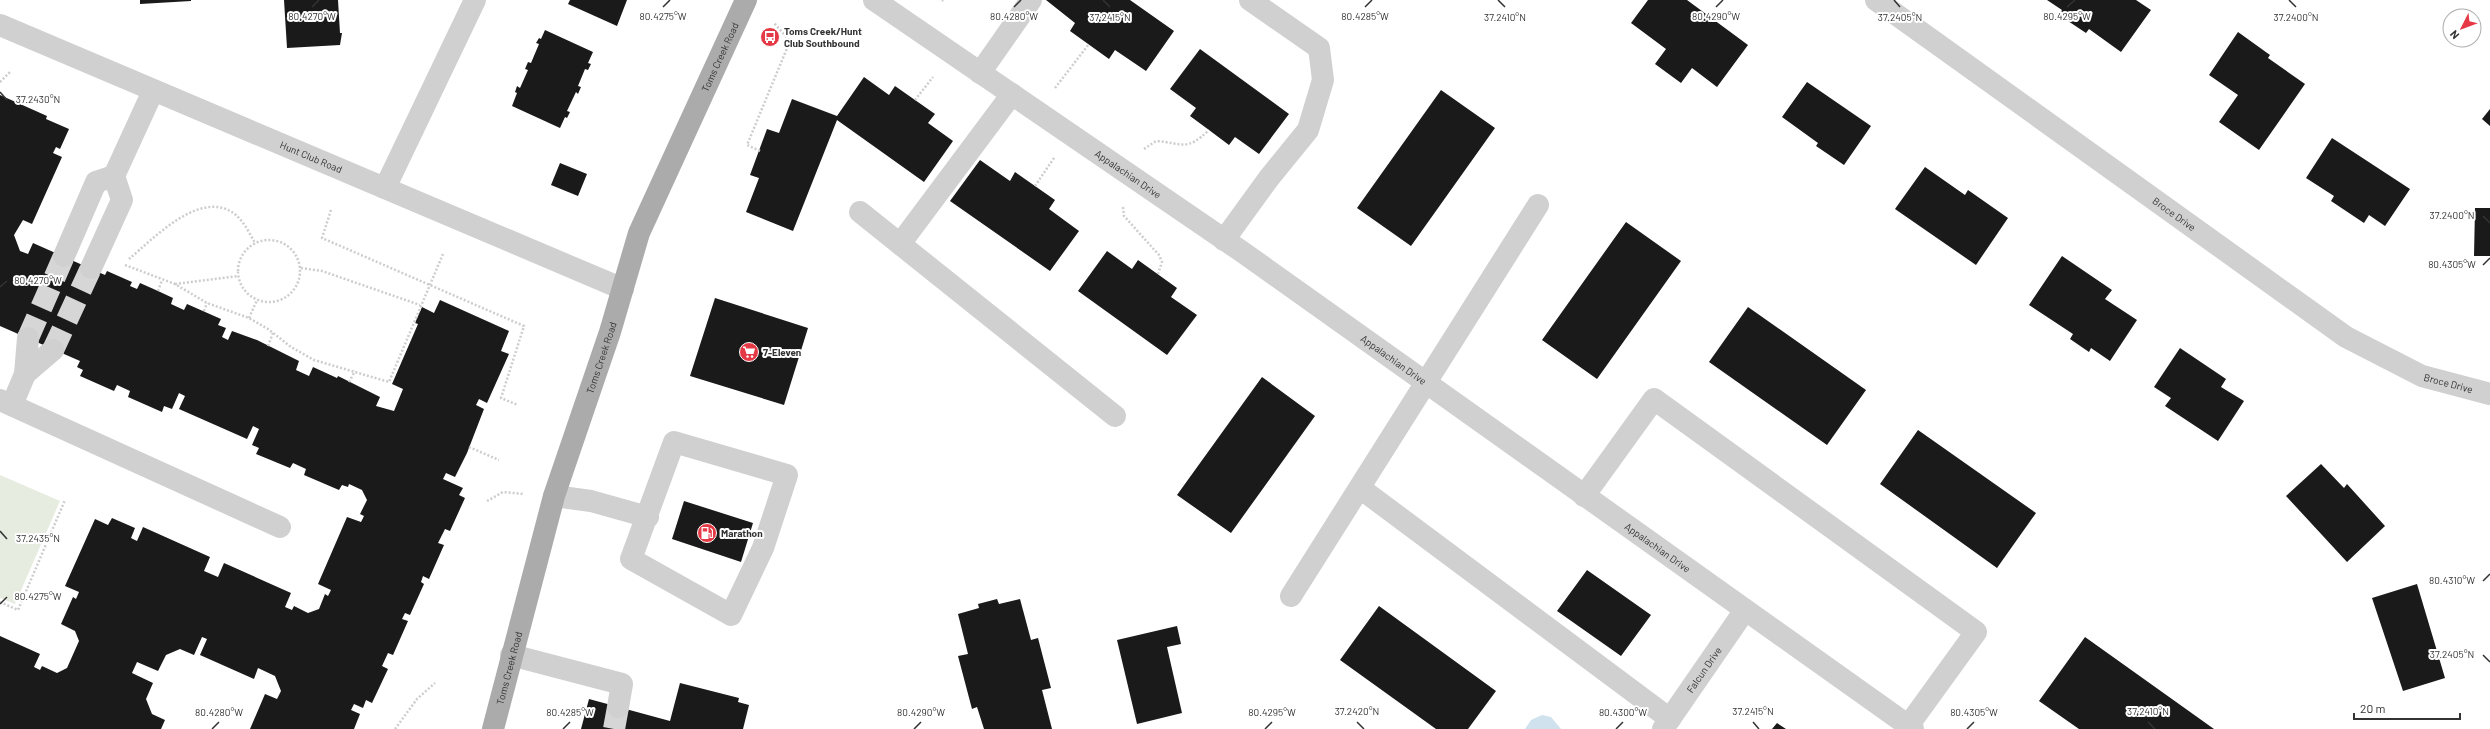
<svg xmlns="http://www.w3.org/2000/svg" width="2490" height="729" viewBox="0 0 2490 729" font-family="Barlow,sans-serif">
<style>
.green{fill:#e6ecdf}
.water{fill:#cfe2ee}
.building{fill:#1a1a1a}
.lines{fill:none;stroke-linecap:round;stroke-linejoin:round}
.minor-tunnel{stroke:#d6d6d6;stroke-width:22;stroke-dasharray:22 11;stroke-linecap:butt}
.path{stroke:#cdcdcd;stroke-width:2.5;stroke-dasharray:2 2;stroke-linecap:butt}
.minor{stroke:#d0d0d0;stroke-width:22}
.major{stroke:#ababab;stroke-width:22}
.ticks{fill:none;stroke:#333;stroke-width:1.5}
.labels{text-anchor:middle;stroke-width:4;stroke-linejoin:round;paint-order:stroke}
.poi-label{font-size:10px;font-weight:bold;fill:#333;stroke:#fff;text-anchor:start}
.street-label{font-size:10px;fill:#333;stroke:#fff}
.ticks-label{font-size:10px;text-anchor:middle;fill:#333;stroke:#fff;stroke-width:4;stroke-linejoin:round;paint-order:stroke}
</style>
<rect width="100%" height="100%" fill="#fff"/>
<path class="green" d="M0 475 60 501 15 604 0 598Z"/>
<path class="water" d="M1542 715 1551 717 1561 729H1525L1531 720Z"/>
<path class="building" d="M140 0H191V1L140 4Z
M284 0H338L340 33H342L340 45 287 48Z
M570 0H627L617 26 568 4Z
M1046 0H1130L1174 31 1146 71 1115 50 1109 59 1070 31 1075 23Z
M1648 0H1687L1748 45 1717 87 1692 68 1681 83 1655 64 1666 49 1631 23Z
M2047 0H2136L2151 10 2121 52 2089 29 2086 33 2059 15 2062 10Z
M545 30 593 52 588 63 591 64 588 70 585 69 578 86 581 87 578 94 576 92 567 111 570 112 567 118 565 117 560 128 512 106 517 93 515 92 517 86 520 88 528 70 525 69 528 62 531 63 539 44 536 43 539 38 541 39Z
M2238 32 2270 55 2268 58 2305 84 2259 150 2219 122 2238 95 2209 75Z
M1200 49 1289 114 1259 154 1235 137 1229 145 1209 130 1190 116 1196 108 1170 89Z
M864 77 889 95 895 86 935 114 928 123 953 141 924 182 837 120 793 231 746 212 759 178 750 175 767 129 779 133 792 99 837 116Z
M1807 82 1871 126 1844 165 1816 146 1818 143 1782 117Z
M1441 90 1495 128 1411 246 1357 208Z
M0 95 47 116 46 119 69 129 60 149 56 147 53 153 62 157 32 224 23 220 14 235 20 251 28 254 33 243 105 275 107 271 132 282 130 286 137 289 140 283 158 291 173 298 171 304 184 310 187 304 221 319 218 325 226 328 222 337 228 340 232 331 257 340 299 361 296 370 309 376 313 367 337 378 338 376 380 397 376 406 394 411 403 389 392 384 418 324 415 323 422 307 434 313 440 300 509 331 501 351 509 354 487 403 479 399 476 405 484 409 467 453 455 477 446 473 443 479 463 488 459 495 465 498 450 531 445 529 438 543 444 545 429 579 423 576 421 582 424 584 410 615 405 613 402 619 408 621 393 655 388 653 382 666 388 669 372 703 366 700 363 708 354 704 351 710 360 714 354 729H250L265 694 277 699 281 691 275 676 258 668 254 679 200 655 207 639 202 637 194 655 180 649 166 655 158 671 137 662 132 673 153 683 146 699 152 714 165 720 161 729H0V636L40 654 34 667 40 670 42 666 57 673 67 668 79 641 75 631 61 624 73 597 76 599 79 592 65 586 95 519 108 525 112 518 135 528 131 538 137 541 143 527 210 557 204 571 218 577 224 563 291 593 285 607 292 610 294 606 308 613 319 609 325 594 328 596 331 590 318 584 347 517 361 522 364 516 360 514 367 500 362 490 349 484 348 487 342 485 339 490 304 475 306 469 293 463 290 468 256 454 259 448 252 445 259 429 253 426 247 439 179 409 185 396 179 393 172 409 164 406 162 412 128 397 130 391 117 385 114 391 80 376 83 370 77 367 80 361 0 326Z
M2490 109V126L2482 119Z
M2332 138 2410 189 2385 226 2369 215 2364 223 2331 201 2334 196 2306 178Z
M980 160 1010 181 1015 172 1055 200 1049 209 1079 231 1050 271 950 201Z
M560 163 587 174 578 196 551 185Z
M1925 167 1965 195 1968 190 2008 218 1976 265 1895 209Z
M2475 208H2490V256H2474Z
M1626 222 1681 261 1597 379 1542 340Z
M1107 251 1132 269 1138 260 1177 288 1171 297 1197 315 1167 355 1078 291Z
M2062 256 2112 290 2105 299 2137 320 2110 361 2091 348 2089 352 2070 339 2073 334 2029 305Z
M715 298 808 328 784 405 690 376Z
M1748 307 1866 390 1827 445 1709 362Z
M2180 348 2226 379 2221 387 2244 401 2218 441 2165 406 2171 398 2154 387Z
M1262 377 1315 416 1231 533 1177 495Z
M1918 430 2036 513 1997 568 1880 484Z
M2321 464 2344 488 2347 484 2385 526 2347 562 2286 496Z
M684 501 753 523 741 562 672 539Z
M1587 570 1651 615 1621 656 1557 611Z
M2417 584 2445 678 2403 691 2372 598Z
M997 599 999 604 1020 599 1031 640 1038 638 1051 688 1042 690 1052 729H984L977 707 972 709 958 656 968 654 958 614 979 608 978 604Z
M1379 606 1496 691 1468 729H1436L1340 660Z
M1177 626 1181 644 1167 647 1182 713 1137 724 1117 640Z
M2085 637 2214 729H2079L2039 701Z
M680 683 739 698 738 702 749 705 743 729H581L589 699 670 721Z
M1777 723 1786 729H1772Z"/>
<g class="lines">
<path class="minor-tunnel" d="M28 338 64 256
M53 350 91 268
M614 729 618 707"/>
<path class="path" d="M942 1 943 0
M0 82 10 72
M1055 88 1089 44
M915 100 933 77
M1144 149 1156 141C1183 143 1186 152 1209 130
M760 151 747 145 790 41 774 23
M1035 186 1054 158
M1123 207 1124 216 1159 255 1162 262 1158 274
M331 210 322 238 524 326 501 398 518 405
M238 271a31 31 0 1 1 62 0a31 31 0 1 1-62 0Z
M129 259C154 238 202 187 236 215 244 222 250 234 255 243
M125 265 175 284 207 303 249 318 268 329 291 347 314 360 389 382 443 254
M301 268 322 271 420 305
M175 284 238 276
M158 291 162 280
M204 311 207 303
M249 318 257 300
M268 346 273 333
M349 382 355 371
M469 447 499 460
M487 501 503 492 524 494
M0 602 18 610 65 500
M395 729 417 699 435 683"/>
<g class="minor">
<path id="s1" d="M874 0 1241 251 1913 729"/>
<path id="s2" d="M1876 0 2346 337 2422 376 2490 394"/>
<path id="s3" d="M0 25 623 289"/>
<path d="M980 73 1031 0"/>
<path d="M385 188 475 0"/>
<path d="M860 212 1115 416"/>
<path d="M1224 240 1269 178 1308 130 1323 80 1319 48 1250 0"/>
<path d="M900 244 1012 94"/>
<path d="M64 256 96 182 114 176"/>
<path d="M91 268 122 200 114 176 153 91"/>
<path d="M25 374 53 350"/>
<path d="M0 400 280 527"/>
<path d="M12 405 25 374 28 338"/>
<path d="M674 442 787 475 763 548 731 615 631 559Z"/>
<path d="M1360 488 1670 719"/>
<path d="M554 496 591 501 648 517"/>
<path d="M1584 496 1654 399 1976 632 1908 726"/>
<path d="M1291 596 1538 205"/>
<path d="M511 655 622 684 618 707"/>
<path id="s4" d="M1663 729 1745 610"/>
</g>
<path class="major" id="s5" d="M493 729 554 496 610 332 639 233 746 0"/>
</g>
<path class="ticks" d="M1103 0 1110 7M1498 0 1505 7M1894 0 1900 7M2289 0 2296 7M312 7 319 0M663 7 670 0M1014 7 1021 0M1365 7 1372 0M1716 7 1723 0M2067 7 2075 0M0 92 7 100M2483 216 2490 223M2483 265 2490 258M0 287 7 281M0 531 7 539M2483 581 2490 574M0 604 7 597M2483 655 2490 662M1357 722 1364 729M1753 722 1759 729M2148 722 2155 729M212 729 219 722M563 729 570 722M914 729 921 722M1265 729 1272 722M1616 729 1623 722M1967 729 1974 722"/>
<defs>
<g id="bus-disc" transform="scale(1)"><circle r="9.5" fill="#e63946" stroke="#fff"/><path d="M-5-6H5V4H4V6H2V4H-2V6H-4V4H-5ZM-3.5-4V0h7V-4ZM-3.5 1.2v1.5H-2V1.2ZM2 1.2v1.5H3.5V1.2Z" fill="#fff"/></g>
<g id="supermarket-disc" transform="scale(1)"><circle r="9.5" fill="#e63946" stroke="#fff"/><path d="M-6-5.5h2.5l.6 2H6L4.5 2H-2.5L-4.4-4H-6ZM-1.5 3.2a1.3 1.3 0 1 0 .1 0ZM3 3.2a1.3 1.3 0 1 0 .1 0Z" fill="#fff"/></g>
<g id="fuel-disc" transform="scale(1)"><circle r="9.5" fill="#e63946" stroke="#fff"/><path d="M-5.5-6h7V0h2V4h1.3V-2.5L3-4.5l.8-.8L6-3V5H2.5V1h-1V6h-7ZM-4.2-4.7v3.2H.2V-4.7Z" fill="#fff"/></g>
</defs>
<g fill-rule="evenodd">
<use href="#bus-disc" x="770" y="37"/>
<use href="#supermarket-disc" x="749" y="352"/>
<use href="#fuel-disc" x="707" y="533"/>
</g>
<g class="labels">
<g class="poi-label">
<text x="784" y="35">Toms Creek/Hunt<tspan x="784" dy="12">Club Southbound</tspan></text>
<text x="763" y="356">7-Eleven</text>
<text x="721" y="537">Marathon</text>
</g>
<g class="street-label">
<text dy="4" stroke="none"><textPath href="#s5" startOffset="711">Toms Creek Road</textPath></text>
<text dy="4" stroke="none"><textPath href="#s3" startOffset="338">Hunt Club Road</textPath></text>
<text dy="4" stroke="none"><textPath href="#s1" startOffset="308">Appalachian Drive</textPath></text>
<text dy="4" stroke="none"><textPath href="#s2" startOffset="367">Broce Drive</textPath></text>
<text dy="4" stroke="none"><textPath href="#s5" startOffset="387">Toms Creek Road</textPath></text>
<text dy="4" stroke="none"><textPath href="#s1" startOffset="632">Appalachian Drive</textPath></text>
<text dy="4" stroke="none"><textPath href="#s2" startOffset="691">Broce Drive</textPath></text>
<text dy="4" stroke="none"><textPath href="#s1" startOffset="956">Appalachian Drive</textPath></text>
<text dy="4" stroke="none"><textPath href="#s5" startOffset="63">Toms Creek Road</textPath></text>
<text dy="4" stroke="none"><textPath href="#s4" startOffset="72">Falcun Drive</textPath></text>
</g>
</g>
<g class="ticks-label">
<text x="312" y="20">80.4270°W</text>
<text x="663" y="20">80.4275°W</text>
<text x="1014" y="20">80.4280°W</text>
<text x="1365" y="20">80.4285°W</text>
<text x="1716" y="20">80.4290°W</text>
<text x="2067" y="20">80.4295°W</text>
<text x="1110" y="21">37.2415°N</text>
<text x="1505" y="21">37.2410°N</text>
<text x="2296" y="21">37.2400°N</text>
<text x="1900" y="21">37.2405°N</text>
<text x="38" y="103">37.2430°N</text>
<text x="2452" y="219">37.2400°N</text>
<text x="2452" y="268">80.4305°W</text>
<text x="38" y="284">80.4270°W</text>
<text x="38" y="542">37.2435°N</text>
<text x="2452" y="584">80.4310°W</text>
<text x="38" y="600">80.4275°W</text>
<text x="2452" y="658">37.2405°N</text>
<text x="1357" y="715">37.2420°N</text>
<text x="1753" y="715">37.2415°N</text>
<text x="2148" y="715">37.2410°N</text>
<text x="219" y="716">80.4280°W</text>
<text x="570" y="716">80.4285°W</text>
<text x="921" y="716">80.4290°W</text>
<text x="1272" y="716">80.4295°W</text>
<text x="1623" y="716">80.4300°W</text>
<text x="1974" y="716">80.4305°W</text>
</g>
<g transform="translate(2462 28) rotate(228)"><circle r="19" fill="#ffffff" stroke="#adadad"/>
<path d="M0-3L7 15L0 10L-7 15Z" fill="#e63946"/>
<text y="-6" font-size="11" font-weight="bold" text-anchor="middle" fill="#333333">N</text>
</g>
<path d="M2354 713v6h106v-6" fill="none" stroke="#333333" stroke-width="2"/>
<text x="2360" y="713" font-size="12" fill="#333333" stroke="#ffffff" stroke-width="3" paint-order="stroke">20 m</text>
</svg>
